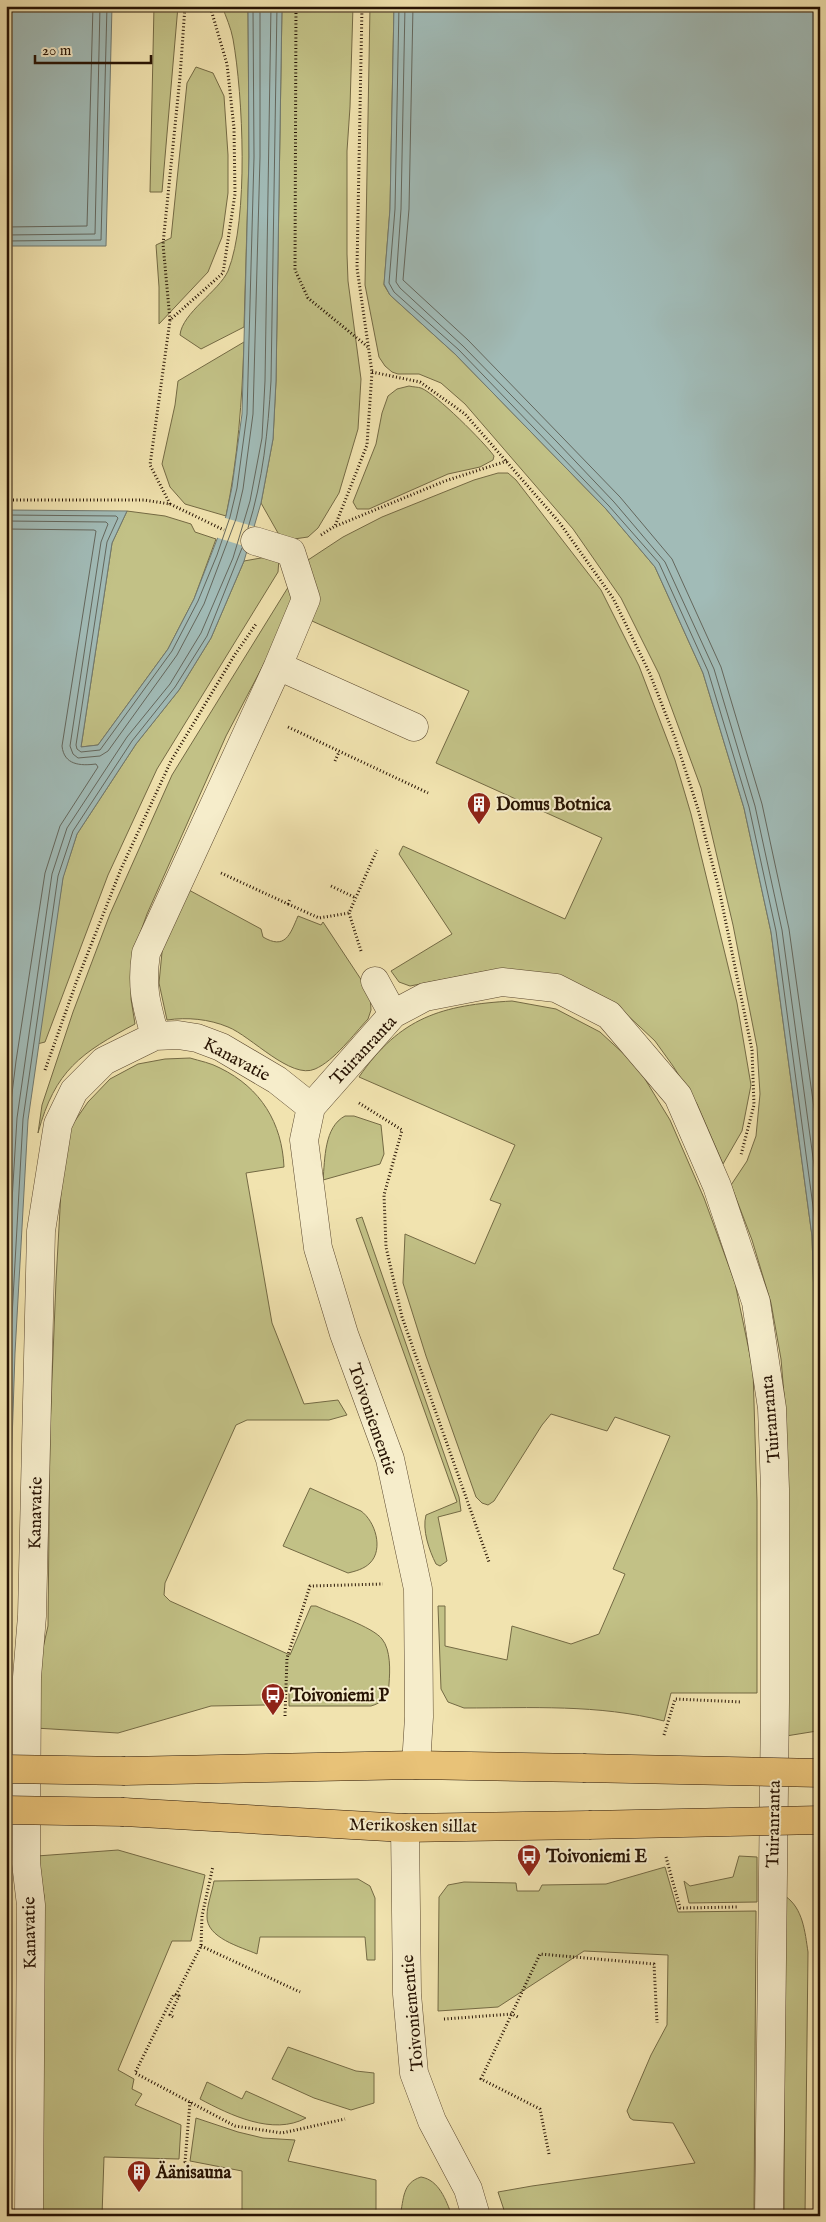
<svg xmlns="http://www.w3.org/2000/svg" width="826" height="2222" viewBox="0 0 826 2222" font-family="'IM FELL English',serif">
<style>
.green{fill:#c2c186;stroke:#746a44}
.water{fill:#a1bbb7;stroke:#70786f}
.pier{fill:#f1e3af}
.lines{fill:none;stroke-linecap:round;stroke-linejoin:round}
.shore{stroke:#64675d;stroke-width:1}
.minor-casing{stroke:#5a472e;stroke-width:29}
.major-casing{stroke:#271303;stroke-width:29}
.path{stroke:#271303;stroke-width:3;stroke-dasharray:1 2.5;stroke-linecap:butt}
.minor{stroke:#f6edcb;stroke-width:28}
.major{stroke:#e8c278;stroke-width:28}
.major-bridge-casing{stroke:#271303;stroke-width:29;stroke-linecap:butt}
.major-bridge{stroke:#e8c278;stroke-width:28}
.labels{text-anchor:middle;stroke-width:4;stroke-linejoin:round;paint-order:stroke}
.poi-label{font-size:18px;font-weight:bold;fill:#271303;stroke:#f6edcb;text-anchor:start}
.street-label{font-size:18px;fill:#271303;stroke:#f6edcb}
</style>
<rect width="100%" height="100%" fill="#f1e3af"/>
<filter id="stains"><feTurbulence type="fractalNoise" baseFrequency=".004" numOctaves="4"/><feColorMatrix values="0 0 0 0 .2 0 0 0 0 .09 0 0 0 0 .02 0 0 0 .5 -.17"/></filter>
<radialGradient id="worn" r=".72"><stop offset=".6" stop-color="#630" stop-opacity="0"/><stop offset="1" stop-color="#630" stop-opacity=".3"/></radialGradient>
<path class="green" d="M154 6H178L162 192H150Z
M222 6H248L249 157 244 327 201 349 180 335C182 313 219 291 228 271 249 219 243 95 233 39 231 28 226 17 222 6Z
M282 6H353L350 107 347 151V254L348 281 361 379 358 429 339 493 318 528 308 537 287 540 278 533 261 503 273 439 276 381Z
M370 6H394L390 209 384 285 390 295 455 354 606 509 655 567 703 673 744 808 771 932 812 1236 817 1390V1731L786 1736V1418L781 1359 771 1303 752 1240 731 1185 747 1161 756 1136 760 1094 757 1047 733 925 701 788 659 674 621 598 573 529 465 404 441 383 419 374H398L392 372 385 366 379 357 365 285Z
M196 67 213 73 224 96 228 155V193L222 237 208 272 159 324V287L156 245 171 238 187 83Z
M244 342C242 401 238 458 226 516L185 504 170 487 162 464 175 405 178 381Z
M409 386C413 387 418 387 421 388 436 394 484 442 494 456L493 460 480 467 448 474 369 509H357L353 502 376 444 382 413 388 396 397 389Z
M498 473H508L516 480 601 590 639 666 675 760 691 814 737 1003 751 1085 742 1131 723 1164 697 1104 673 1066 655 1041 623 1011 487 971 410 986 399 982 391 971 452 934 399 854 403 846 565 919 602 838 436 763 469 691 312 621 288 618 226 736 147 914 133 953 131 999 135 1024C81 1053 55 1070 38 1133L42 1105 73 1012 110 914 172 775 287 589 308 560 343 537 382 517 474 480Z
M127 511 165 516 191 524 195 532 216 539 194 599 168 649 98 745 81 747 112 543Z
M272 556 279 559 278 572 157 769 108 875 45 1042 37 1044 63 877 77 834 136 744 179 690 211 638 244 561Z
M187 889 261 929 263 937C285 950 290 935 298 916L321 925 323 922 370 993 371 1010 368 1019C354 1034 334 1061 315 1069 291 1080 251 1036 228 1027 209 1019 187 1017 167 1020L159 983 163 942Z
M512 1001 556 1009 600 1032 637 1066 670 1120 704 1198 735 1283 753 1370 757 1501V1693H671L664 1721C599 1704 530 1708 464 1708L448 1702 441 1689 438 1606H445V1646L507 1660 512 1626 571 1644 599 1634 625 1574 613 1569 670 1436 615 1417 607 1431 551 1414 542 1425 494 1501 488 1505 482 1503 476 1497 426 1356 403 1283 405 1234 475 1264 501 1204 490 1200 515 1145 359 1077C400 1017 442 1005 512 1001Z
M190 1058C200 1061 211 1063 220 1068 261 1088 282 1123 284 1167L246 1173 272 1323 304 1404 338 1400 347 1415 329 1420H247L236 1425 165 1583 164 1595 170 1601 290 1655 311 1606H316C331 1613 373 1627 382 1639 391 1650 390 1671 389 1684 389 1696 382 1703 371 1706H289V1691L266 1692 265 1705 211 1706 118 1733 35 1728 40 1661 48 1626 50 1428 56 1281 61 1191 70 1128 88 1102 110 1079 138 1064 165 1059Z
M345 1116H354L381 1125 384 1154 380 1164 323 1180C325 1159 324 1127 345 1116Z
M362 1217 459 1497 461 1511 438 1517 447 1561 440 1566 436 1564C429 1550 422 1530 426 1515L457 1502 356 1219Z
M310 1488 361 1511C375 1521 384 1549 370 1563 364 1569 356 1571 348 1573L283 1546Z
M118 1850 205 1875 191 1941H172L118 2070 134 2079 132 2089 142 2094 135 2105 181 2125 179 2159 104 2157 102 2216H42L44 1896 37 1856Z
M739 1856 757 1857V1902L689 1903 684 1881 690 1886 733 1877Z
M665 1867 678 1912 756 1911 754 2216H506L498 2192 532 2186 695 2163 673 2123 633 2120 630 2118 627 2111 651 2055 667 2025 668 1955 584 1951 498 2007 438 2011 439 1897 448 1885 464 1882 516 1883 517 1891H539L542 1885 606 1884Z
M358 1879 370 1886 375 1898V1960H367L365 1937H260L257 1954C241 1947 206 1938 207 1916 207 1905 212 1892 214 1881Z
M785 1896C803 1908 805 1932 808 1952L805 2216H784Z
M288 2047 356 2071 374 2073V2103L351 2110 314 2098 272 2079Z
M207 2082 242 2099 246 2091 306 2118C273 2136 230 2115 200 2099Z
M196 2118 238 2132 263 2138 295 2140 288 2161 376 2180V2216H242V2171L190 2161Z
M421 2177C439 2180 446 2200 452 2216H400C404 2199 402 2183 421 2177Z"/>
<path class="water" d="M6 6H112L106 246H6Z
M248 6H282L276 381 273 439 261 503 244 561 211 638 179 690 136 744 77 834 63 878 28 1120 15 1353 7 1590 6 1681V510L127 511 112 543 81 747 98 745 168 649 194 599 226 516 232 487 242 414 249 157Z
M394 6H820V1731H817V1390L812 1236 771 932 744 808 703 673 655 567 606 509 455 354 390 295 384 284 390 209Z"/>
<path class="pier" d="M222 517 256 527 250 548 215 537Z"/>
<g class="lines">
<path class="shore" d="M399 6 395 209 389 283 394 292 459 350 609 506 659 563 708 671 749 807 776 931 817 1236 820 1316
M405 6 401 209 396 282 400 288 463 346 557 442 614 502 665 562 714 669 755 806 782 930 820 1209
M413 6 409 209 403 280 468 340 562 437 620 497 672 559 721 667 762 804 789 929 820 1151
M6 227 87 226 93 6
M6 235 95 234 100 6
M6 241 101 240 107 6
M6 515 116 516 118 518 107 542 76 745 77 749 81 752 100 750 172 651 198 601 217 555 230 517 237 488 247 414 254 157 253 6
M6 521 106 522 108 524 101 542 70 746 73 754 78 758 100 756 108 751 177 655 204 604 236 519 243 489 253 414 260 157V6
M248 528C263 480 268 431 271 381L277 6
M6 529 94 530 96 531 62 746C64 765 80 766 96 764L98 767 60 826 45 873 16 1061 9 1118 6 1165
M6 1300 17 1118 52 874 67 828 127 737 170 684 201 633 233 558 250 501 262 438 265 381 271 6
M6 1458 10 1353 23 1119 58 876 73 831 132 741 175 687 207 636 242 548"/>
<g class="minor-casing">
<path id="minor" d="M255 541 291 552 306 599 278 666
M375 981 393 1014
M155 1036C146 1004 141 987 146 953L278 666 414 727
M416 1765 419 1717 418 1589 390 1459 344 1334 318 1248 304 1140 311 1107 393 1014 425 997 502 982 556 988 609 1015 678 1096 717 1186 756 1302 772 1408 775 1489V1702L769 2216
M405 1828 407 1994 414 2073 432 2121 468 2189 476 2216
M29 2216 31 1905 26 1863 27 1677 32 1616 41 1231 58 1124 74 1091 104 1061 155 1036 178 1035 197 1038 221 1047 277 1080 311 1107"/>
</g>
<g class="major-casing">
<path id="major" d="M125 1771 416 1765 583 1768
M124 1812 405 1828 589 1825"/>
</g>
<path class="path" d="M296 6 295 270 308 298 368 347
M170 320 163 244 180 77 185 6
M372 372 420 382 465 414 559 522 613 598 650 674 675 738 698 809 719 889 752 1050 754 1105 741 1155
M6 500H144L170 504 224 530
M170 504 150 465 170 320 223 273 235 194 234 128 227 64 210 6
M336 526 445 481 507 461
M321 535 335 526 367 445 372 372 357 268 362 6
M288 727 428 793
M335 761 339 752
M221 873 288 904 290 899
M331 886 356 898
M288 904 319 918 349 913
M361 951 349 913 377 850
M45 1070 76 983 121 869 171 761 234 656 256 624
M359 1103 402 1130 384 1195 386 1247 402 1317 489 1562
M285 1716 287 1658 310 1586 383 1584
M664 1735 675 1699 742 1702
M666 1857 680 1908 739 1907
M201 1946 300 1992
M176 1995 201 1946 202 1916 213 1866
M173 2017 170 2015 179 1996 174 1994 135 2073 235 2126 282 2133 345 2119
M444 2019 512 2014 518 2017
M190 2102 185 2162 200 2175
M549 2154 540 2109 481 2079 540 1954 654 1964 657 2023"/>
<use href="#minor" class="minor"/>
<use href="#major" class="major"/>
<g class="major-bridge-casing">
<path id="major-bridge" d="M583 1768 820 1773
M6 1769 125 1771
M6 1810 124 1812
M589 1825 820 1820"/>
</g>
<use href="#major-bridge" class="major-bridge"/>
</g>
<defs>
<g id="building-pin" transform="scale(1.25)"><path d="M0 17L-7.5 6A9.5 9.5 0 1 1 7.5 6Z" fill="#8f2418" stroke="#f6edcb"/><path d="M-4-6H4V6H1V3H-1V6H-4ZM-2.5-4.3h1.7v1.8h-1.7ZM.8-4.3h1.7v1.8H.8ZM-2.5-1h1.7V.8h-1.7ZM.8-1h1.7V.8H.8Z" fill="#fff"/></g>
<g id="bus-pin" transform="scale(1.25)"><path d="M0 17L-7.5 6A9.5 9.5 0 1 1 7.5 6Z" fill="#8f2418" stroke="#f6edcb"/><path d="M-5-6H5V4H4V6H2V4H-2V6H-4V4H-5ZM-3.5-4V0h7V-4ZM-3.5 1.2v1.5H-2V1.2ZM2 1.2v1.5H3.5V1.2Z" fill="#fff"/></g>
</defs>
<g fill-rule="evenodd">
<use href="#building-pin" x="479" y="804"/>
<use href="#bus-pin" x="273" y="1695"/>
<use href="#bus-pin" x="529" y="1856"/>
<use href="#building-pin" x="139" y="2172"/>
</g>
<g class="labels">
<g class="poi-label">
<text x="496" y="810">Domus Botnica</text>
<text x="290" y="1701">Toivoniemi P</text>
<text x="546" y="1862">Toivoniemi E</text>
<text x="156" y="2178">Äänisauna</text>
</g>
<g class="street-label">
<text transform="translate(363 1050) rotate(-47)" y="6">Tuiranranta</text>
<text transform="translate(237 1059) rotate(28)" y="6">Kanavatie</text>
<text transform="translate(373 1419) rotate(71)" y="6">Toivoniementie</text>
<text transform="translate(770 1419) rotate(-95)" y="6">Tuiranranta</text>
<text transform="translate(35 1513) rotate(-89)" y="6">Kanavatie</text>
<text transform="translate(773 1824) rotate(-89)" y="6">Tuiranranta</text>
<text transform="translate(413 1825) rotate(1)" y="6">Merikosken sillat</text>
<text transform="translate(29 1933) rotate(-91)" y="6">Kanavatie</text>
<text transform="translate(412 2013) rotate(-95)" y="6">Toivoniementie</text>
</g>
</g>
<rect width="826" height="2222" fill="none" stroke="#f1e3af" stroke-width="25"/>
<rect x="8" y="8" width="811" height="2207" fill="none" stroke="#271303" stroke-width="2.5"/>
<rect x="12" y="12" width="801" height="2197" fill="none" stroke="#271303"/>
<path d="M35 55v8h116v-8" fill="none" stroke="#271303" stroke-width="2.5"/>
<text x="42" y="55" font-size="15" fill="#271303" stroke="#f6edcb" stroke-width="4" paint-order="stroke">20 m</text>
<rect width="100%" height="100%" filter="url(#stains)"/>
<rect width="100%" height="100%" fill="url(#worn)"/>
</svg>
